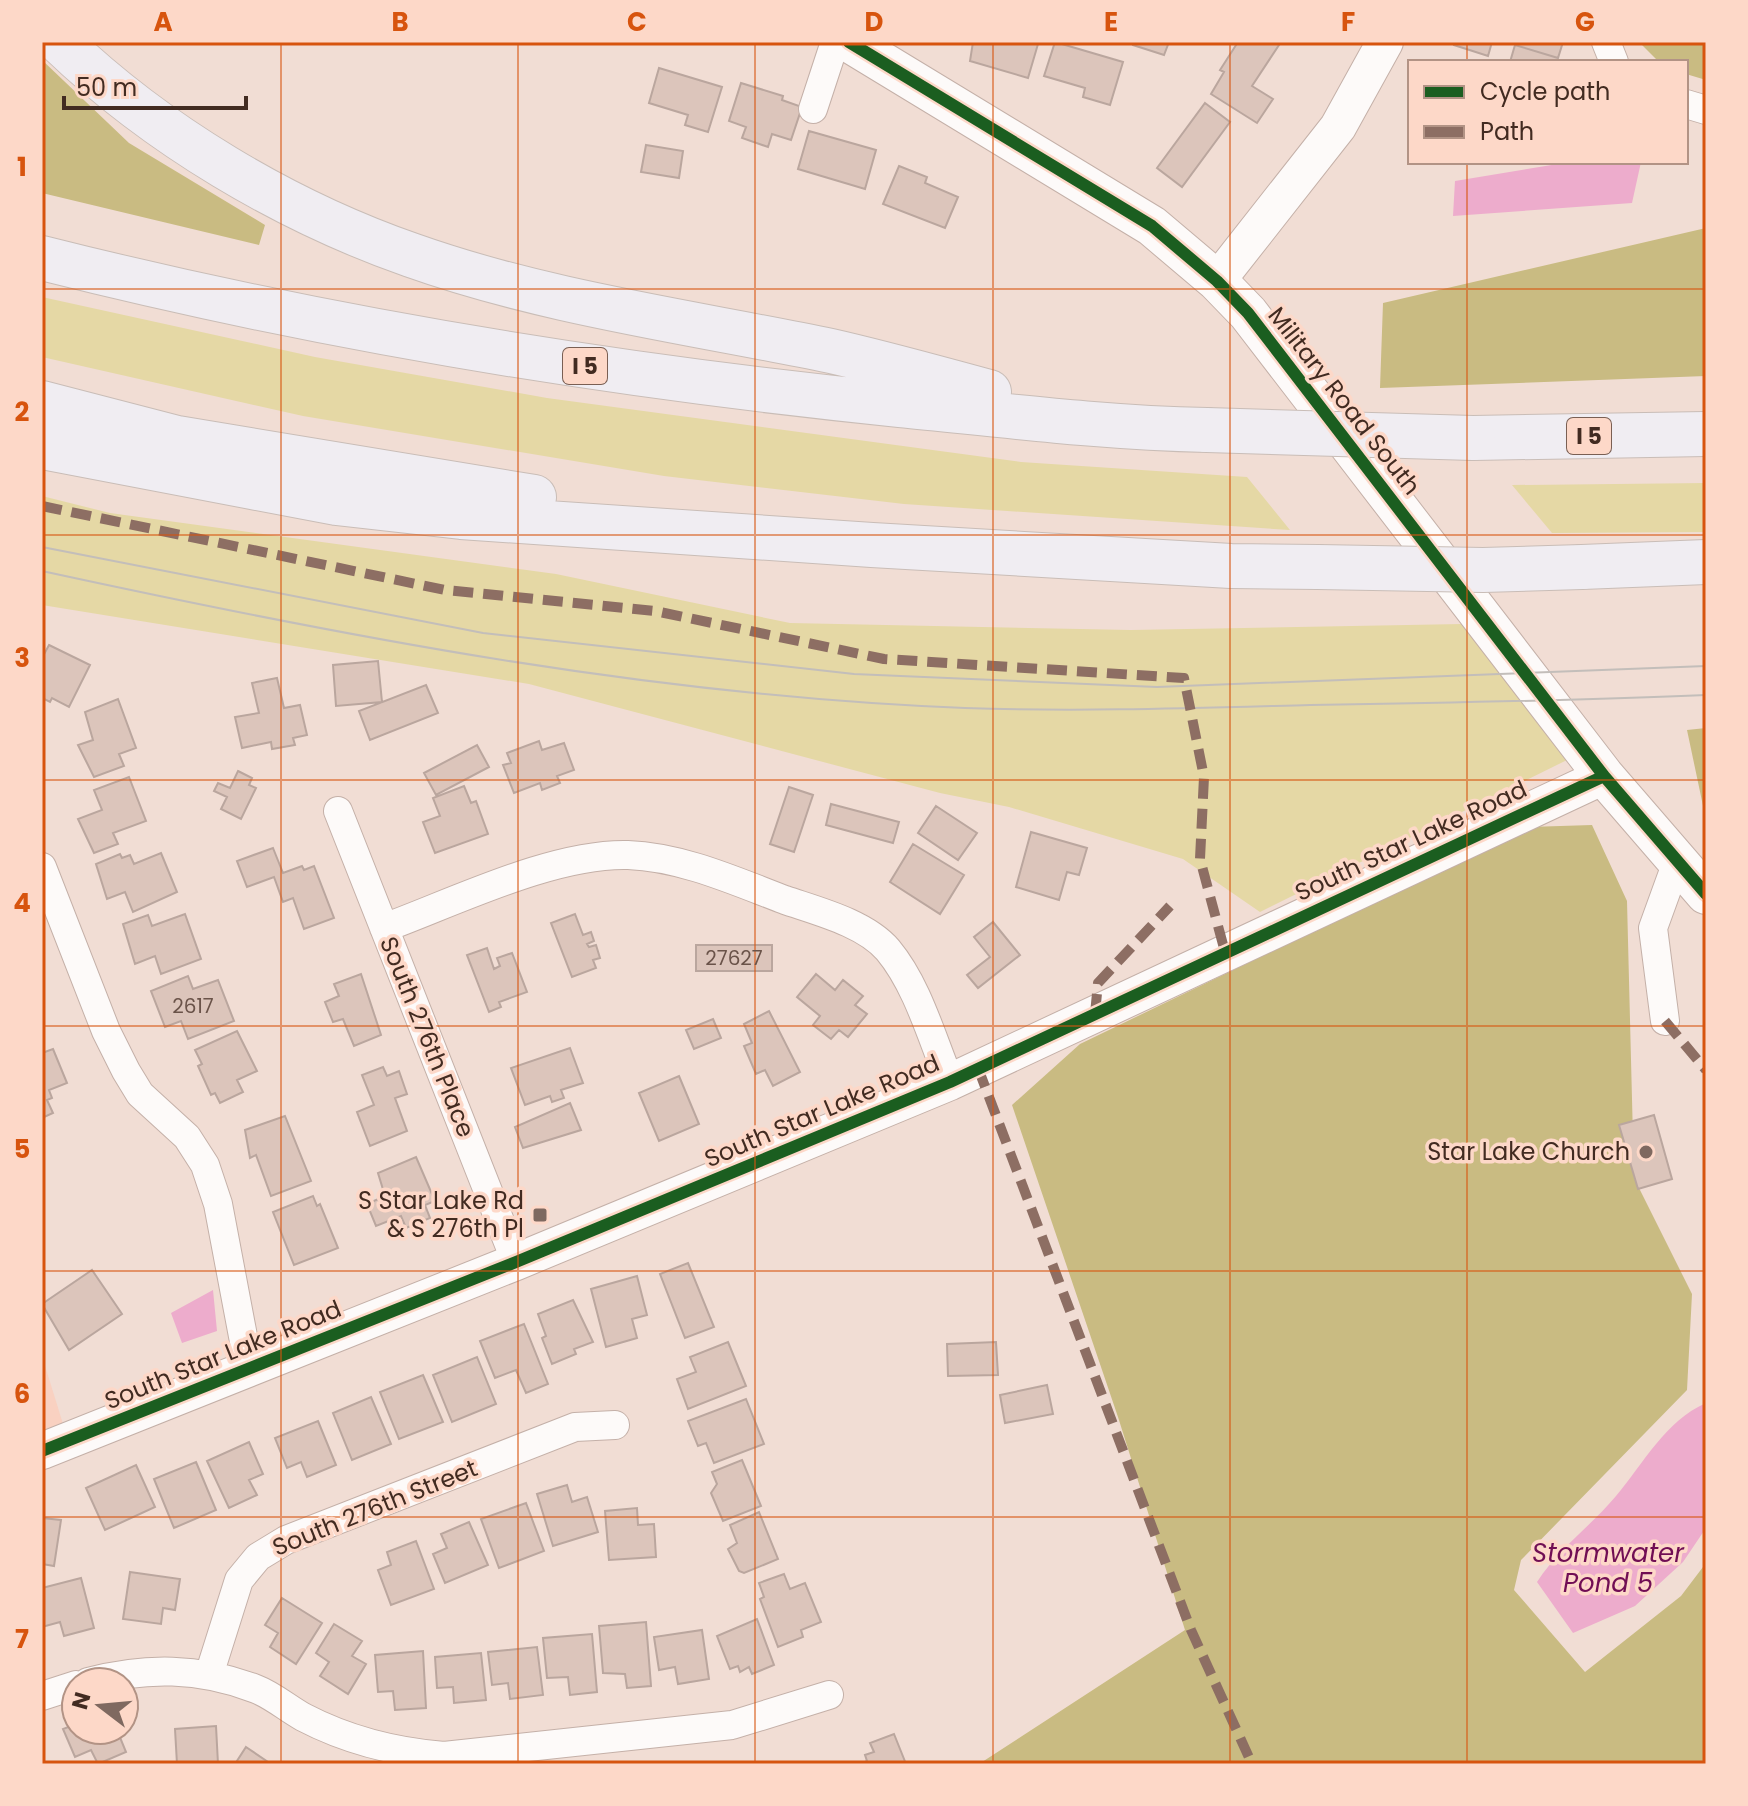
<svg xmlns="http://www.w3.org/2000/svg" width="1748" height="1806" viewBox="0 0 1748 1806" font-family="Poppins,sans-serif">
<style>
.built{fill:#f9d1c1}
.green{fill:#e5d8a5}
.forest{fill:#c9bb82}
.water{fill:#edaccc}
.building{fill:#dcc5bb;stroke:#baa69e;stroke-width:2}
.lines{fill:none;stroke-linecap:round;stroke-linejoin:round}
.minor-casing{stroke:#c4b0a8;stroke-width:30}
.tertiary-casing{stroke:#c4b0a8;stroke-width:38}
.secondary-casing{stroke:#c4b0a8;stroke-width:42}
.motorway-casing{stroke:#c9bdb7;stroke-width:46}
.minor{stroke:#fdfaf9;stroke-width:28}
.tertiary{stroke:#fdfaf9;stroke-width:36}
.secondary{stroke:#fdfaf9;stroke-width:40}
.motorway{stroke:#f0edf2;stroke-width:44}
.tram{stroke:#c3beba;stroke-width:2}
.motorway-bridge-casing{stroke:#c9bdb7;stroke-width:46;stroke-linecap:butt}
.motorway-bridge{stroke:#f0edf2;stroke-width:44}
.quiet{stroke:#8d6e63;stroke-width:10;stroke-dasharray:20 10;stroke-linecap:butt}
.cycleway-casing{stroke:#fdd8c8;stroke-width:17}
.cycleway{stroke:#1b5e20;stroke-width:12}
.grid{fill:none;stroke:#d7540e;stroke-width:2;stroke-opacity:0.55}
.poi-dot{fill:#7f6960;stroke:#fdd8c8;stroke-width:3}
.labels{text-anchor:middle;stroke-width:7;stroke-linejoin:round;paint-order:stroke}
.number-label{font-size:20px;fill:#6a5349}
.shield{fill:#fdd8c8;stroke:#7a5f53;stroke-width:2}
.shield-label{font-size:22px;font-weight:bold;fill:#422b21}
.street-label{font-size:24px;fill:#422b21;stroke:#fdd8c8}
.poi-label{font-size:24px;fill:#422b21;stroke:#fdd8c8;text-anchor:end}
.water-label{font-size:26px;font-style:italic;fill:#710e54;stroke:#fdd8c8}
.neatline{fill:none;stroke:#d7540e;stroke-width:3}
.grid-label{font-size:26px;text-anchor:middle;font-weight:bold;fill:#d7540e}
</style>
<rect width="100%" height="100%" fill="#f1ddd4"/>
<path class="built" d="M42 1356 68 1440 42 1451Z"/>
<path class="green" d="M42 297 315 357 547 398 1021 462 1247 477 1290 530 904 504 664 476 303 416 42 357Z
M1706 483V532L1552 533 1512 485Z
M42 496 110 513 556 574 790 623 1131 630 1462 624 1567 760 1260 912 1183 859 1009 807 940 793 529 684 42 605Z"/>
<path class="forest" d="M1639 42H1706V80L1686 74V62H1659Z
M42 60 129 143 265 225 259 245 42 193Z
M1706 228V376L1380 388 1383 303Z
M1706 728V820L1687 730Z
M1592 825 1627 901 1634 1178 1692 1294 1687 1390 1521 1560 1514 1590 1585 1672 1681 1596 1706 1563V1764H979L1185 1630 1118 1417 1012 1105 1080 1044 1529 827Z"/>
<path class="water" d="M1570 162H1641L1632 203 1453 216 1455 181Z
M213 1290 217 1331 182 1343 171 1313Z
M1706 1403V1528L1683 1562 1635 1606 1573 1633 1537 1582C1559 1548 1591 1526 1616 1496 1644 1463 1665 1421 1706 1403Z"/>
<path class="building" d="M973 42 1038 44 1028 78 970 61Z
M1055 42 1123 62 1110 105 1083 97 1085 88 1044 76Z
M1134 42H1169L1164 55 1133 45Z
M1238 42H1281L1252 86 1273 99 1257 123 1211 94 1224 72 1220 70Z
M1455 42H1492L1488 56 1454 45Z
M1516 42H1563L1558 58 1515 45Z
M1515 45 1558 58 1557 62H1510Z
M659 68 722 87 708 132 685 125 688 115 649 103Z
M741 83 783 96 782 100 802 107 791 140 772 134 768 147 742 138 746 127 729 121Z
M1205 103 1230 122 1182 187 1157 168Z
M809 131 876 150 865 189 798 169Z
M646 145 683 151 679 178 641 172Z
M899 166 927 177 925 183 958 197 945 228 883 204Z
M49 645 90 665 69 707 52 698 50 702 42 698V658Z
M378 661 382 702 336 706 333 665Z
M277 678 284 708 300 705 307 735 293 738 295 745 272 749 271 742 242 748 235 717 259 713 252 683Z
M426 685 438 713 370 740 359 711Z
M118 699 136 748 119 754 124 766 94 777 78 745 93 740 85 712Z
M539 741 542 750 564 743 574 770 557 776 560 783 542 790 540 783 514 793 503 765 511 763 507 753Z
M477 745 489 767 436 795 424 773Z
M238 771 252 778 249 785 256 788 241 819 221 809 227 797 214 791 218 783 230 788Z
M129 777 146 821 113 833 118 844 94 853 78 819 102 810 94 790Z
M464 786 471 803 476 801 488 834 435 853 423 822 440 816 433 798Z
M789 787 813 795 794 852 770 844Z
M831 804 899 822 893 843 826 825Z
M936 806 977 833 958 860 918 833Z
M1031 832 1087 848 1079 875 1067 872 1059 900 1016 887Z
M913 844 964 875 940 914 890 882Z
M273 848 283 873 302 866 304 870 314 866 334 918 304 929 293 898 283 902 274 877 247 887 237 861Z
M161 853 177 892 133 912 125 892 107 899 96 864 120 854 122 858 130 855 134 864Z
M185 914 201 959 161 974 155 956 135 964 123 924 148 915 152 926Z
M575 914 583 935 591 932 594 941 587 944 589 947 596 945 600 958 593 960 596 968 572 977 551 923Z
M993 922 1020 955 978 988 967 975 990 957 974 937Z
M696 945H772V971H696Z
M487 948 494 969 500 966 497 958 512 953 527 992 499 1002 501 1007 489 1012 467 955Z
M361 974 381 1035 354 1046 343 1019 333 1022 325 1002 339 996 334 984Z
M816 974 835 990 843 980 863 996 855 1005 867 1014 848 1037 839 1030 831 1039 813 1025 820 1016 797 997Z
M188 976 193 989 218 980 234 1021 188 1039 181 1021 165 1027 151 991Z
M769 1011 800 1072 773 1086 765 1070 756 1074 744 1046 752 1043 744 1024Z
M713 1019 721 1038 694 1049 686 1030Z
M237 1031 257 1071 237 1080 243 1092 220 1103 215 1093 211 1095 198 1066 202 1064 195 1050Z
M570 1048 583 1083 561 1090 564 1098 552 1102 550 1096 525 1105 511 1068Z
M53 1049 67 1083 49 1090 52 1098 47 1100 53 1113 42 1118V1053Z
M383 1067 387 1076 399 1071 407 1094 395 1098 407 1131 370 1146 357 1112 374 1105 362 1075Z
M679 1076 699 1124 659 1141 639 1093Z
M570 1103 581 1130 523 1148 515 1127Z
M1654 1115 1672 1179 1638 1189 1619 1125Z
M285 1116 311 1181 271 1196 256 1155 250 1158 245 1130Z
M416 1157 435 1201 425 1205 430 1218 406 1228 401 1216 376 1226 367 1204 385 1196 378 1173Z
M313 1196 317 1206 320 1204 338 1248 294 1265 273 1212Z
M688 1263 714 1327 685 1338 660 1274Z
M92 1270 122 1314 69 1350 42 1304Z
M637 1276 647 1315 632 1319 637 1338 606 1347 591 1289Z
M573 1300 593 1342 574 1349 576 1354 552 1364 542 1338 546 1336 538 1314Z
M524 1324 548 1384 526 1393 516 1370 495 1378 480 1341Z
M728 1342 746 1386 688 1409 677 1379 696 1372 690 1357Z
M996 1342 998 1375 948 1376 947 1344Z
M477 1357 496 1404 452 1422 433 1375Z
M423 1375 443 1422 399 1439 380 1392Z
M1047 1385 1053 1414 1005 1423 1000 1395Z
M371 1397 391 1444 352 1460 333 1413Z
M746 1399 764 1444 714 1463 706 1443 698 1446 688 1421Z
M318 1421 336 1465 307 1477 301 1462 287 1468 275 1438Z
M249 1442 263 1474 249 1480 257 1495 229 1508 207 1461Z
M742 1460 761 1506 723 1521 711 1493 717 1484 712 1472Z
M196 1462 216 1510 174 1528 154 1479Z
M136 1465 155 1507 105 1530 86 1488Z
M567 1485 572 1502 587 1497 598 1532 553 1546 537 1494Z
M526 1503 544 1551 499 1568 481 1519Z
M637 1508 638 1525 654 1524 656 1557 609 1560 605 1511Z
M759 1512 778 1559 744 1573 739 1571 728 1549 737 1543 730 1525Z
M42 1518 61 1520 54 1566 42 1564Z
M469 1522 488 1565 445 1583 433 1554 447 1548 441 1534Z
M416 1541 434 1589 391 1605 378 1570 391 1565 387 1552Z
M130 1572 180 1579 175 1610 163 1608 161 1624 123 1619Z
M784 1574 790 1589 805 1583 821 1622 801 1630 803 1637 778 1647 760 1599 764 1597 759 1583Z
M81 1578 94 1628 64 1636 60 1622 42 1627V1588Z
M282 1598 322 1623 296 1664 270 1647 278 1633 265 1625Z
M757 1619 774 1665 752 1674 749 1667 740 1672 738 1666 730 1669 717 1636Z
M646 1622 651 1686 627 1688 625 1674 603 1673 599 1626Z
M334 1624 362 1641 352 1656 366 1664 348 1694 320 1676 329 1662 316 1653Z
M702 1630 709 1679 678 1684 675 1667 659 1670 654 1637Z
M592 1634 597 1692 570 1695 568 1677 547 1678 543 1638Z
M537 1647 543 1695 510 1699 508 1683 492 1685 488 1652Z
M423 1651 426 1708 395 1710 393 1691 378 1692 375 1655Z
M481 1653 486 1700 454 1703 453 1687 437 1688 435 1657Z
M76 1724V1730H117L126 1752 98 1764 91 1750 75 1757 63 1729Z
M216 1726 218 1764H177L175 1729Z
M894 1734 906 1764H861L867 1761 865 1755 874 1752 870 1743Z
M246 1747 271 1764H235Z"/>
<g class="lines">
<g class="minor-casing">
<path id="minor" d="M1606 42 1614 62
M1686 104 1706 110
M813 109 835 42
M338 811 516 1262
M42 867 106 1031 126 1071 140 1094 187 1137 205 1165 218 1204 249 1368
M384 928C455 902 553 853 628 855 682 857 735 881 785 900 817 911 865 923 888 950 918 986 932 1039 950 1082
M1665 1021 1653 928 1678 859
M209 1675 239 1580 258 1557 286 1540 575 1427 615 1425
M88 1682C146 1667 199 1667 256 1689 272 1695 287 1708 303 1717 347 1740 394 1752 444 1756L732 1725 829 1695
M42 1696 76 1685"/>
</g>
<g class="tertiary-casing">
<path id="tertiary" d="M1217 281 1338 127 1385 42
M42 1451 516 1262 950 1082 1604 776"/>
</g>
<g class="secondary-casing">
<path id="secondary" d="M849 42 1152 226 1217 281 1248 313 1604 776 1706 894"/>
</g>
<g class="motorway-casing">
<path id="motorway" d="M60 42C157 135 285 211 411 255 546 303 691 322 831 351 884 363 937 378 989 392
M42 258C323 329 612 376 900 405 1002 415 1104 428 1207 430
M42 403 177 438 534 497
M1473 438 1706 434
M42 447 336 503 461 517 872 545 1231 566 1318 567
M1582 567 1706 562"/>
</g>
<use href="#minor" class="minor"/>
<use href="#tertiary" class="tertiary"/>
<use href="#secondary" class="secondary"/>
<use href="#motorway" class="motorway"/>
<path class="tram" d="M42 547 483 633 854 674 1157 687 1706 666
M42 571C346 637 654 696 965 708 1080 712 1196 708 1310 705 1442 703 1574 701 1706 695"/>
<g class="motorway-bridge-casing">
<path id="motorway-bridge" d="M1207 430 1473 438
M1318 567 1483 570 1582 567"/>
</g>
<use href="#motorway-bridge" class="motorway-bridge"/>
<path class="quiet" d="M42 506 445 590 655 611 884 659 1184 678 1204 777 1200 859 1225 952
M1095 1014 1098 983 1170 906
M1665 1021 1706 1070
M978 1068 1191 1630 1252 1764"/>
<g class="cycleway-casing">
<path id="cycleway" d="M849 42 1152 226 1217 281 1248 313 1604 776 1706 894
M42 1451 516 1262 950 1082 1604 776"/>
</g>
<use href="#cycleway" class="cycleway"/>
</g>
<path class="grid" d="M281 42V1764M518 42V1764M755 42V1764M993 42V1764M1230 42V1764M1467 42V62M1467 162V1764M42 289H1706M42 535H1706M42 780H1706M42 1026H1706M42 1271H1706M42 1517H1706"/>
<g class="poi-dot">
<circle cx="1646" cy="1152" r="8"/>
<rect x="532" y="1207" width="16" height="16" rx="4"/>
</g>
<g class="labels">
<g class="number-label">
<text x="734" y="965">27627</text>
<text x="193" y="1013">2617</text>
</g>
<g class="shield">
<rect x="563" y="348" width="44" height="36" rx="6"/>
<rect x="1567" y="418" width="44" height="36" rx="6"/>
</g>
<g class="shield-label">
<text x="585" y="374">I 5</text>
<text x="1589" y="444">I 5</text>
</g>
<g class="street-label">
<text transform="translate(1344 401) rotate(52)" y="8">Military Road South</text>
<text transform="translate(1411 841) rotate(-25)" y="8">South Star Lake Road</text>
<text transform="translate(427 1037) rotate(68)" y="8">South 276th Place</text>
<text transform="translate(822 1111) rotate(-23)" y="8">South Star Lake Road</text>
<text transform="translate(223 1355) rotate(-22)" y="8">South Star Lake Road</text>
<text transform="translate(375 1508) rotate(-22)" y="8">South 276th Street</text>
</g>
<g class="poi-label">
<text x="1630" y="1160">Star Lake Church</text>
<text x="524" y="1209">S Star Lake Rd<tspan x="524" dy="28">&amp; S 276th Pl</tspan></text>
</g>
<g class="water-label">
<text x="1608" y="1562">Stormwater<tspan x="1608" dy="30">Pond 5</tspan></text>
</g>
</g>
<rect width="1748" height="1806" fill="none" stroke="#fdd8c8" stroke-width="88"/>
<rect x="1408" y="60" width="280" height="104" fill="#fdd8c8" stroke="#b29385" stroke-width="2"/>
<rect x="1424" y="86" width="40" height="12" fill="#1b5e20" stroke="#b29385" stroke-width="2"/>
<text x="1480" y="100" font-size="24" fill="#422b21">Cycle path</text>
<rect x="1424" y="126" width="40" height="12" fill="#8d6e63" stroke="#b29385" stroke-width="2"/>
<text x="1480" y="140" font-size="24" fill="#422b21">Path</text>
<g transform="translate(100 1706) rotate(286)"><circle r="38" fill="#fdd8c8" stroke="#b29385" stroke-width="2"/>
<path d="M0-6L14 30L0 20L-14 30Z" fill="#7f6960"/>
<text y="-12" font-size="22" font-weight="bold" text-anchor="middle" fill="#422b21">N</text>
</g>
<path d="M64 96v12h182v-12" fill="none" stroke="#422b21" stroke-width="4"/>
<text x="76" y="96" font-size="24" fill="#422b21" stroke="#fdd8c8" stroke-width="6" paint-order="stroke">50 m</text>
<rect x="44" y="44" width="1660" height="1718" class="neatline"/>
<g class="grid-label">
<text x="163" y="31">A</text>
<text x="400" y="31">B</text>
<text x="637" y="31">C</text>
<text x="874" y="31">D</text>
<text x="1111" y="31">E</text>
<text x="1348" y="31">F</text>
<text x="1585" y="31">G</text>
<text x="22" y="176">1</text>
<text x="22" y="421">2</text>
<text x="22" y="667">3</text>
<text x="22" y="912">4</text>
<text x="22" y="1158">5</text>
<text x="22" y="1403">6</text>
<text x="22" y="1648">7</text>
</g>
</svg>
